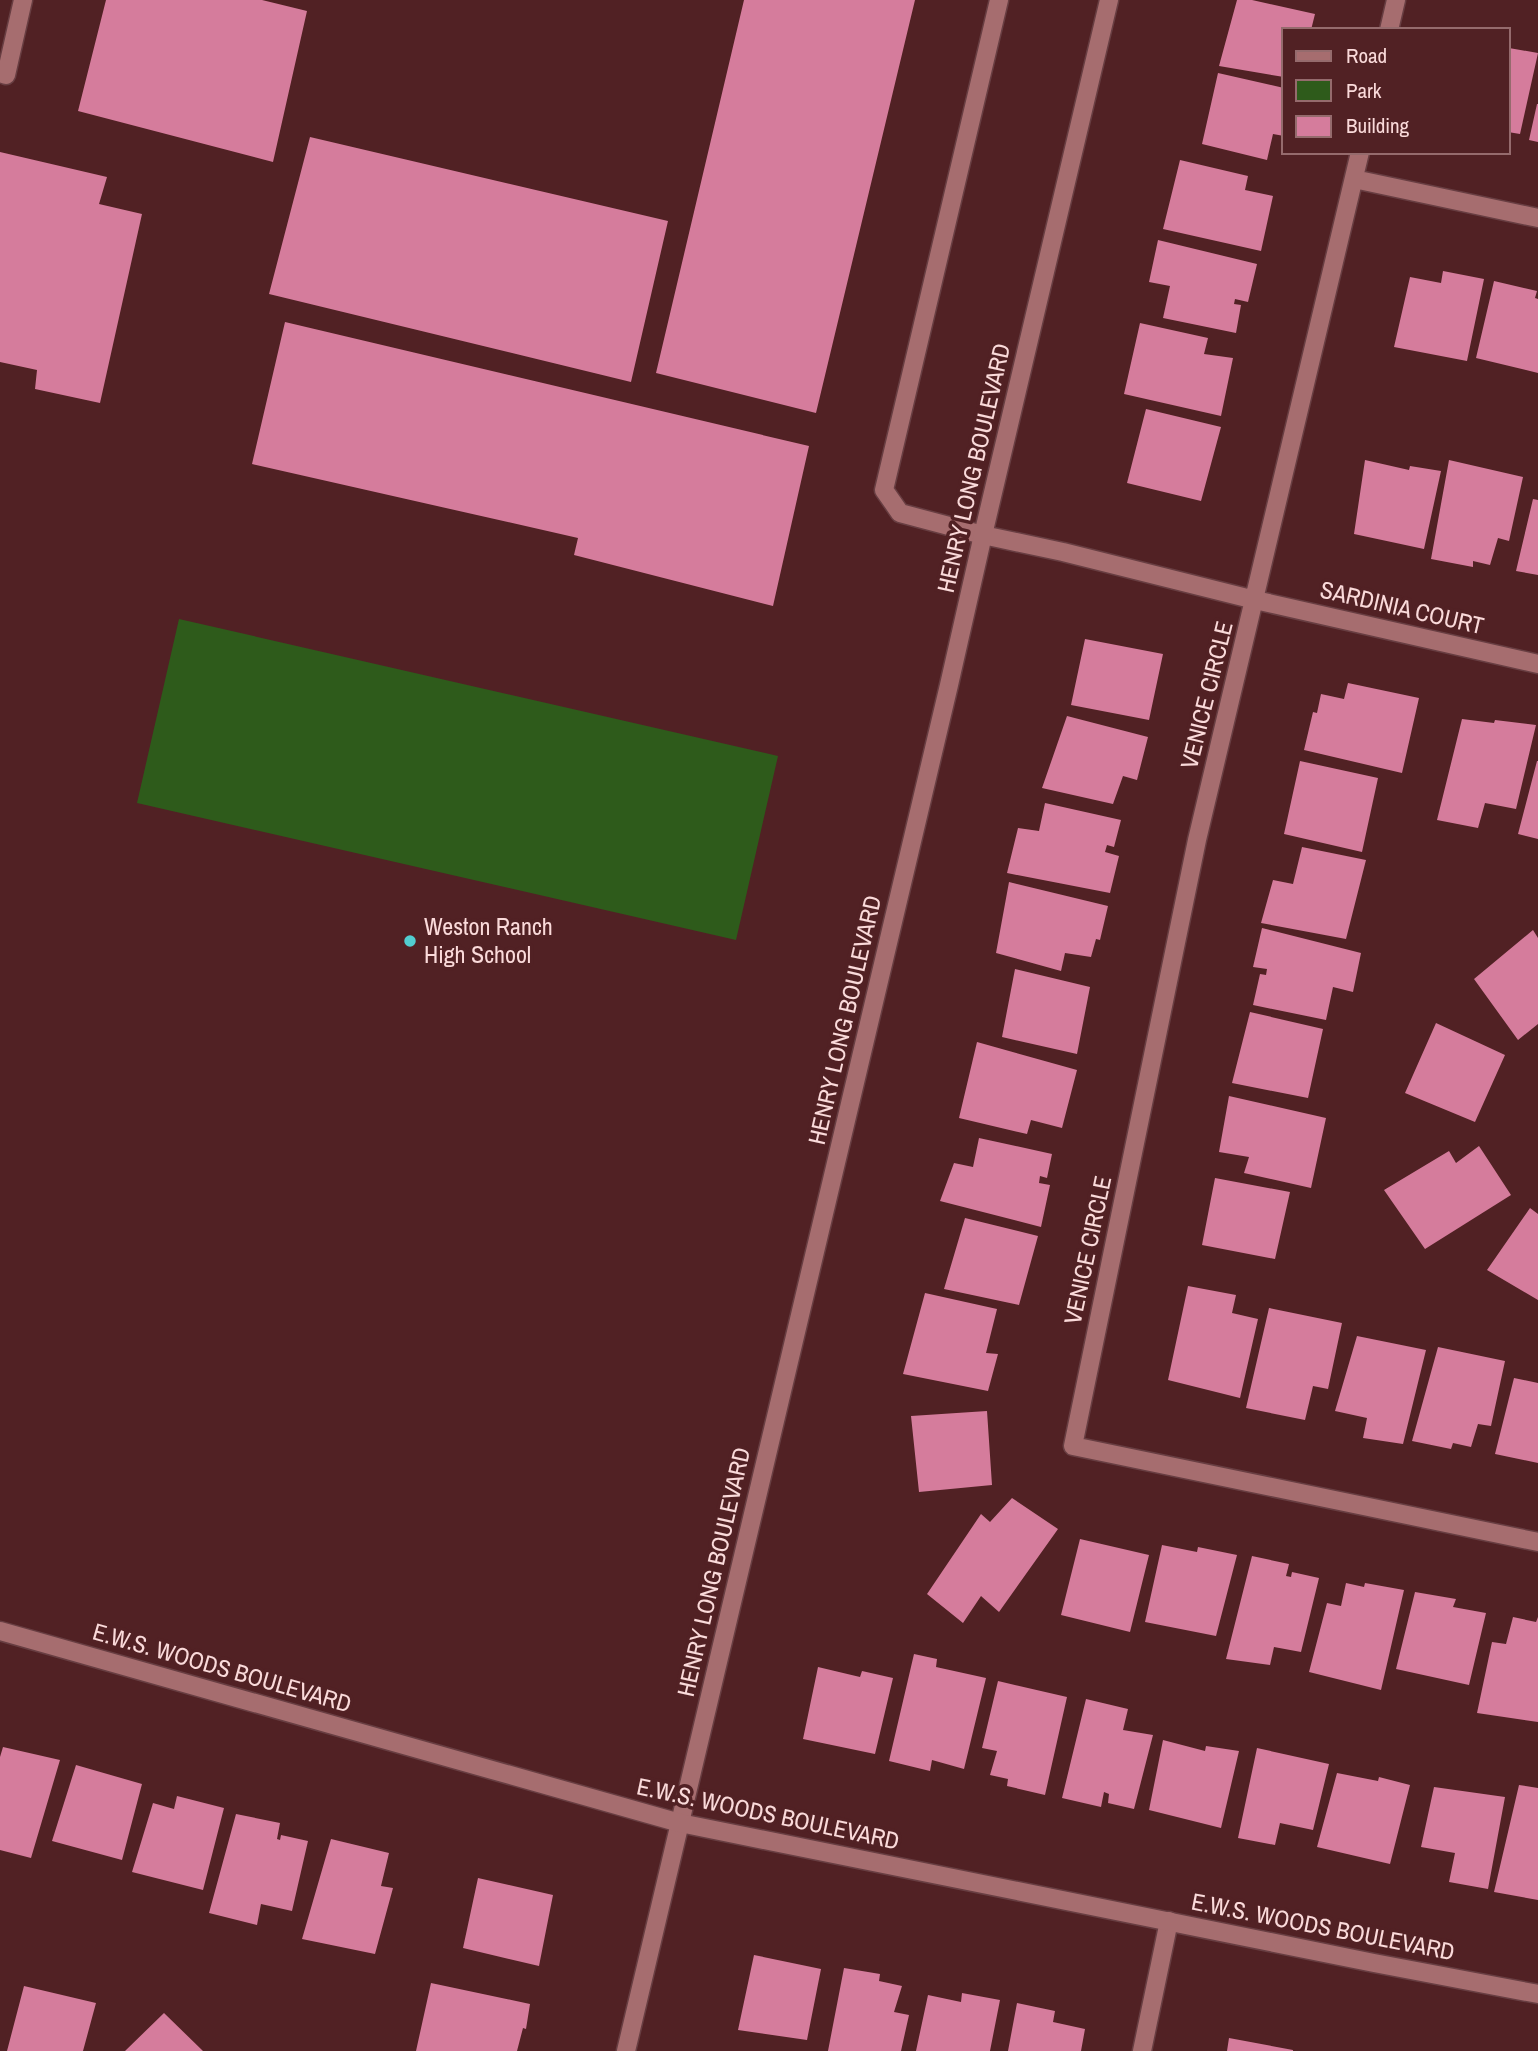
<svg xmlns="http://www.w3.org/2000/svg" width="1538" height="2051" viewBox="0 0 1538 2051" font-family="'Archivo Narrow',sans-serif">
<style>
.green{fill:#2e5b1b}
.building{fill:#d57c9c}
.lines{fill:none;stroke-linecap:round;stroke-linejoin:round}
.lane-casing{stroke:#683e42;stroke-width:21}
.street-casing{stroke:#683e42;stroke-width:21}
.secondary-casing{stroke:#683e42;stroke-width:21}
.lane{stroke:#a66d6f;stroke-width:18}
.street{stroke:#a66d6f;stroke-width:18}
.secondary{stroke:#a66d6f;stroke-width:18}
.poi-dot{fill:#52cdd0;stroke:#512124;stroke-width:2.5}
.labels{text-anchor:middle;stroke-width:7;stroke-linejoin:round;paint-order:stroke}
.street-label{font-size:24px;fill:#fadada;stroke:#512124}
.poi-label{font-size:24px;fill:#fadada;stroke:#512124;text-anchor:start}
</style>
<rect width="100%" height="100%" fill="#512124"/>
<path class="green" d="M179 619 778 756 736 940 137 803Z"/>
<path class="building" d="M106 0H262L307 11 273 162 78 111Z
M744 0H915L816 413 656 373Z
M1237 0H1252L1315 14 1311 30H1284V77L1219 66Z
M1509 48 1538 53 1520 134 1508 132Z
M1218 73 1284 88V136L1273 134 1267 160 1202 144Z
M1537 104H1538V142L1529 140Z
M310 137 668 221 631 382 269 294Z
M0 152 107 177 99 204 142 214 100 403 35 389 37 370 0 362Z
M1180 160 1248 176 1245 190 1273 196 1261 251 1163 229Z
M1158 240 1257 264 1248 302 1235 299 1234 304 1241 305 1236 333 1163 318 1170 286 1149 282Z
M1443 271 1484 279 1467 361 1394 347 1410 277 1441 283Z
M1494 281 1537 291 1535 298 1538 299V373L1476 358Z
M285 322 809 446 773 606 574 555 578 538 252 464Z
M1140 323 1208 338 1204 354 1233 358 1221 416 1124 394Z
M1146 409 1221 427 1201 501 1127 483Z
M1365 460 1409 470 1410 466 1441 471 1424 549 1354 534Z
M1449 460 1523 477 1509 541 1498 538 1490 565 1473 561V567L1431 559Z
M1533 499 1538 500V575L1516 571Z
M1085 639 1163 654 1149 720 1071 705Z
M1348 683 1419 698 1402 773 1304 750 1313 712 1317 713 1321 694 1344 699Z
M1067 716 1148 737 1137 780 1123 776 1113 804 1042 788Z
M1462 719 1494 723 1495 720 1536 725 1516 809 1485 803 1478 828 1437 820Z
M1300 761 1378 778 1362 852 1284 834Z
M1537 761H1538V839L1518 834Z
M1045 803 1121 820 1114 847 1107 845 1105 852 1119 856 1110 893 1007 873 1018 828 1039 831Z
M1302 847 1366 860 1346 939 1261 923 1273 880 1293 884Z
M1009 882 1108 906 1100 940 1096 939 1091 957 1065 953 1061 971 996 953Z
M1262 928 1361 953 1353 992 1333 987 1326 1020 1253 1005 1260 974 1266 975 1267 969 1253 967Z
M1533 930 1538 938V1024L1518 1040 1474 979Z
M1015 969 1090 987 1077 1054 1002 1037Z
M1250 1012 1323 1029 1308 1098 1232 1083Z
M1436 1023 1505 1055 1475 1122 1405 1093Z
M977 1042 1077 1070 1062 1128 1031 1120 1027 1134 959 1118Z
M1229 1096 1326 1118 1311 1188 1244 1173 1249 1157 1219 1152Z
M979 1138 1052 1154 1047 1178 1040 1176 1039 1183 1050 1185 1041 1227 940 1201 954 1163 973 1167Z
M1479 1146 1511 1195 1425 1249 1384 1190 1449 1151 1456 1163Z
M1215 1178 1290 1192 1275 1259 1202 1245Z
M1530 1208 1538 1214V1300L1487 1270Z
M965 1218 1038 1236 1019 1305 944 1289Z
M1188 1286 1236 1295 1232 1313 1258 1319 1240 1398 1168 1380Z
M925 1293 997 1309 986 1353 998 1354 988 1391 903 1374Z
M1269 1308 1342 1323 1328 1389 1313 1386 1305 1420 1246 1408Z
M1357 1336 1426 1350 1403 1444 1363 1438 1367 1418 1335 1411Z
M1438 1347 1505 1361 1491 1426 1478 1424 1471 1447 1453 1443 1451 1449 1412 1441Z
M1514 1378 1538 1383V1463L1495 1454Z
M987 1411 992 1485 919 1492 911 1416Z
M1012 1498 1058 1529 999 1612 981 1596 963 1623 927 1594 981 1514 990 1522Z
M1080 1539 1149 1555 1130 1632 1061 1615Z
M1162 1545 1197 1552 1198 1547 1237 1555 1216 1636 1145 1622Z
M1252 1556 1289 1564 1286 1576 1291 1577 1292 1572 1319 1578 1301 1652 1274 1647 1270 1665 1226 1659Z
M1346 1583 1364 1587 1365 1583 1404 1590 1381 1690 1309 1672 1327 1603 1341 1606Z
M1415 1592 1456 1599 1453 1607 1486 1613 1469 1685 1396 1669Z
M1513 1617 1536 1622 1538 1617V1722L1477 1713 1492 1642 1506 1644Z
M914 1654 937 1659 936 1667 986 1678 964 1769 932 1760 930 1771 889 1761Z
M818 1667 860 1677 862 1671 893 1678 875 1754 803 1739Z
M998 1681 1067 1697 1045 1795 1007 1786 1008 1779 990 1775 997 1751 982 1748Z
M1086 1699 1128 1709 1123 1730 1153 1735 1134 1809 1108 1803 1109 1794 1104 1792 1101 1807 1062 1798Z
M1163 1740 1205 1751 1206 1746 1239 1751 1221 1828 1149 1810Z
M3 1747 60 1760 31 1858 0 1850V1757Z
M1257 1748 1329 1764 1313 1830 1280 1823 1275 1845 1238 1838Z
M76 1765 142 1784 122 1860 52 1841Z
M1337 1773 1378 1781 1379 1777 1410 1785 1390 1864 1317 1847Z
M1519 1785 1538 1788V1900L1494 1892Z
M1434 1787 1505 1797 1488 1889 1449 1882 1455 1853 1421 1847Z
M177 1796 224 1808 203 1890 132 1872 153 1803 174 1809Z
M236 1814 280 1823 277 1839 280 1840 281 1835 308 1841 292 1911 261 1904 257 1925 209 1913Z
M331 1839 389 1853 381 1886 393 1888 375 1954 302 1939Z
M478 1878 553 1895 539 1966 463 1948Z
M754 1955 821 1969 807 2040 738 2030Z
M844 1968 880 1974 879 1981 902 1986 894 2012 909 2015 901 2051H828Z
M431 1983 530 2004 526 2029 523 2028 517 2051H416Z
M24 1986 96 2003 83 2051H7Z
M962 1993 1000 2000 990 2051H916L928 1995 961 2002Z
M1017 2003 1055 2011 1053 2022 1085 2029 1081 2051H1008Z
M164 2013 203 2051H125Z
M1229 2038 1293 2050V2051H1227Z"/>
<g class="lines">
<g class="lane-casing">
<path id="lane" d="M0 73 6 75 23 0
M983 535 900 513 884 490 999 0"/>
</g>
<g class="street-casing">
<path id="street" d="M1389 30 1396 0
M1360 152 1197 840 1073 1446 1538 1542
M1354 179 1538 218
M983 535 1063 552 1255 600 1538 664
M626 2051 949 685 983 535 1109 0
M1142 2051 1169 1921"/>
</g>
<g class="secondary-casing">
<path id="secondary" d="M0 1631 680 1823 1374 1963 1538 1994"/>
</g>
<use href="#lane" class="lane"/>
<use href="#street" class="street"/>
<use href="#secondary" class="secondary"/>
</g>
<circle class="poi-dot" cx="410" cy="941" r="7"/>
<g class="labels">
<g class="street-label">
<text transform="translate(974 468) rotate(-77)" y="8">HENRY LONG BOULEVARD</text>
<text transform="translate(1402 608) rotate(13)" y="8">SARDINIA COURT</text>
<text transform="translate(1207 695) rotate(-76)" y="8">VENICE CIRCLE</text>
<text transform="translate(845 1020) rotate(-77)" y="8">HENRY LONG BOULEVARD</text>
<text transform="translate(1088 1250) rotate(-78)" y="8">VENICE CIRCLE</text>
<text transform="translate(714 1572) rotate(-77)" y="8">HENRY LONG BOULEVARD</text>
<text transform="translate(222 1668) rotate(16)" y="8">E.W.S. WOODS BOULEVARD</text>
<text transform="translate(768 1814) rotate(12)" y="8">E.W.S. WOODS BOULEVARD</text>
<text transform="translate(1323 1927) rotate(11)" y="8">E.W.S. WOODS BOULEVARD</text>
</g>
<g class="poi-label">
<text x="424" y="935">Weston Ranch<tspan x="424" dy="28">High School</tspan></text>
</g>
</g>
<rect x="1282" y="28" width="228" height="126" fill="#512124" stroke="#956b6d" stroke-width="2"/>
<rect x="1296" y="51" width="35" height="10" fill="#a66d6f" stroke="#956b6d" stroke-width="2"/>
<text x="1346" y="63" font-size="21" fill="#fadada">Road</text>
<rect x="1296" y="80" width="35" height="21" fill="#2e5b1b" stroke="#956b6d" stroke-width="2"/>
<text x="1346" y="98" font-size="21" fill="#fadada">Park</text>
<rect x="1296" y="116" width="35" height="21" fill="#d57c9c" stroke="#956b6d" stroke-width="2"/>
<text x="1346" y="133" font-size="21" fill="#fadada">Building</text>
</svg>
